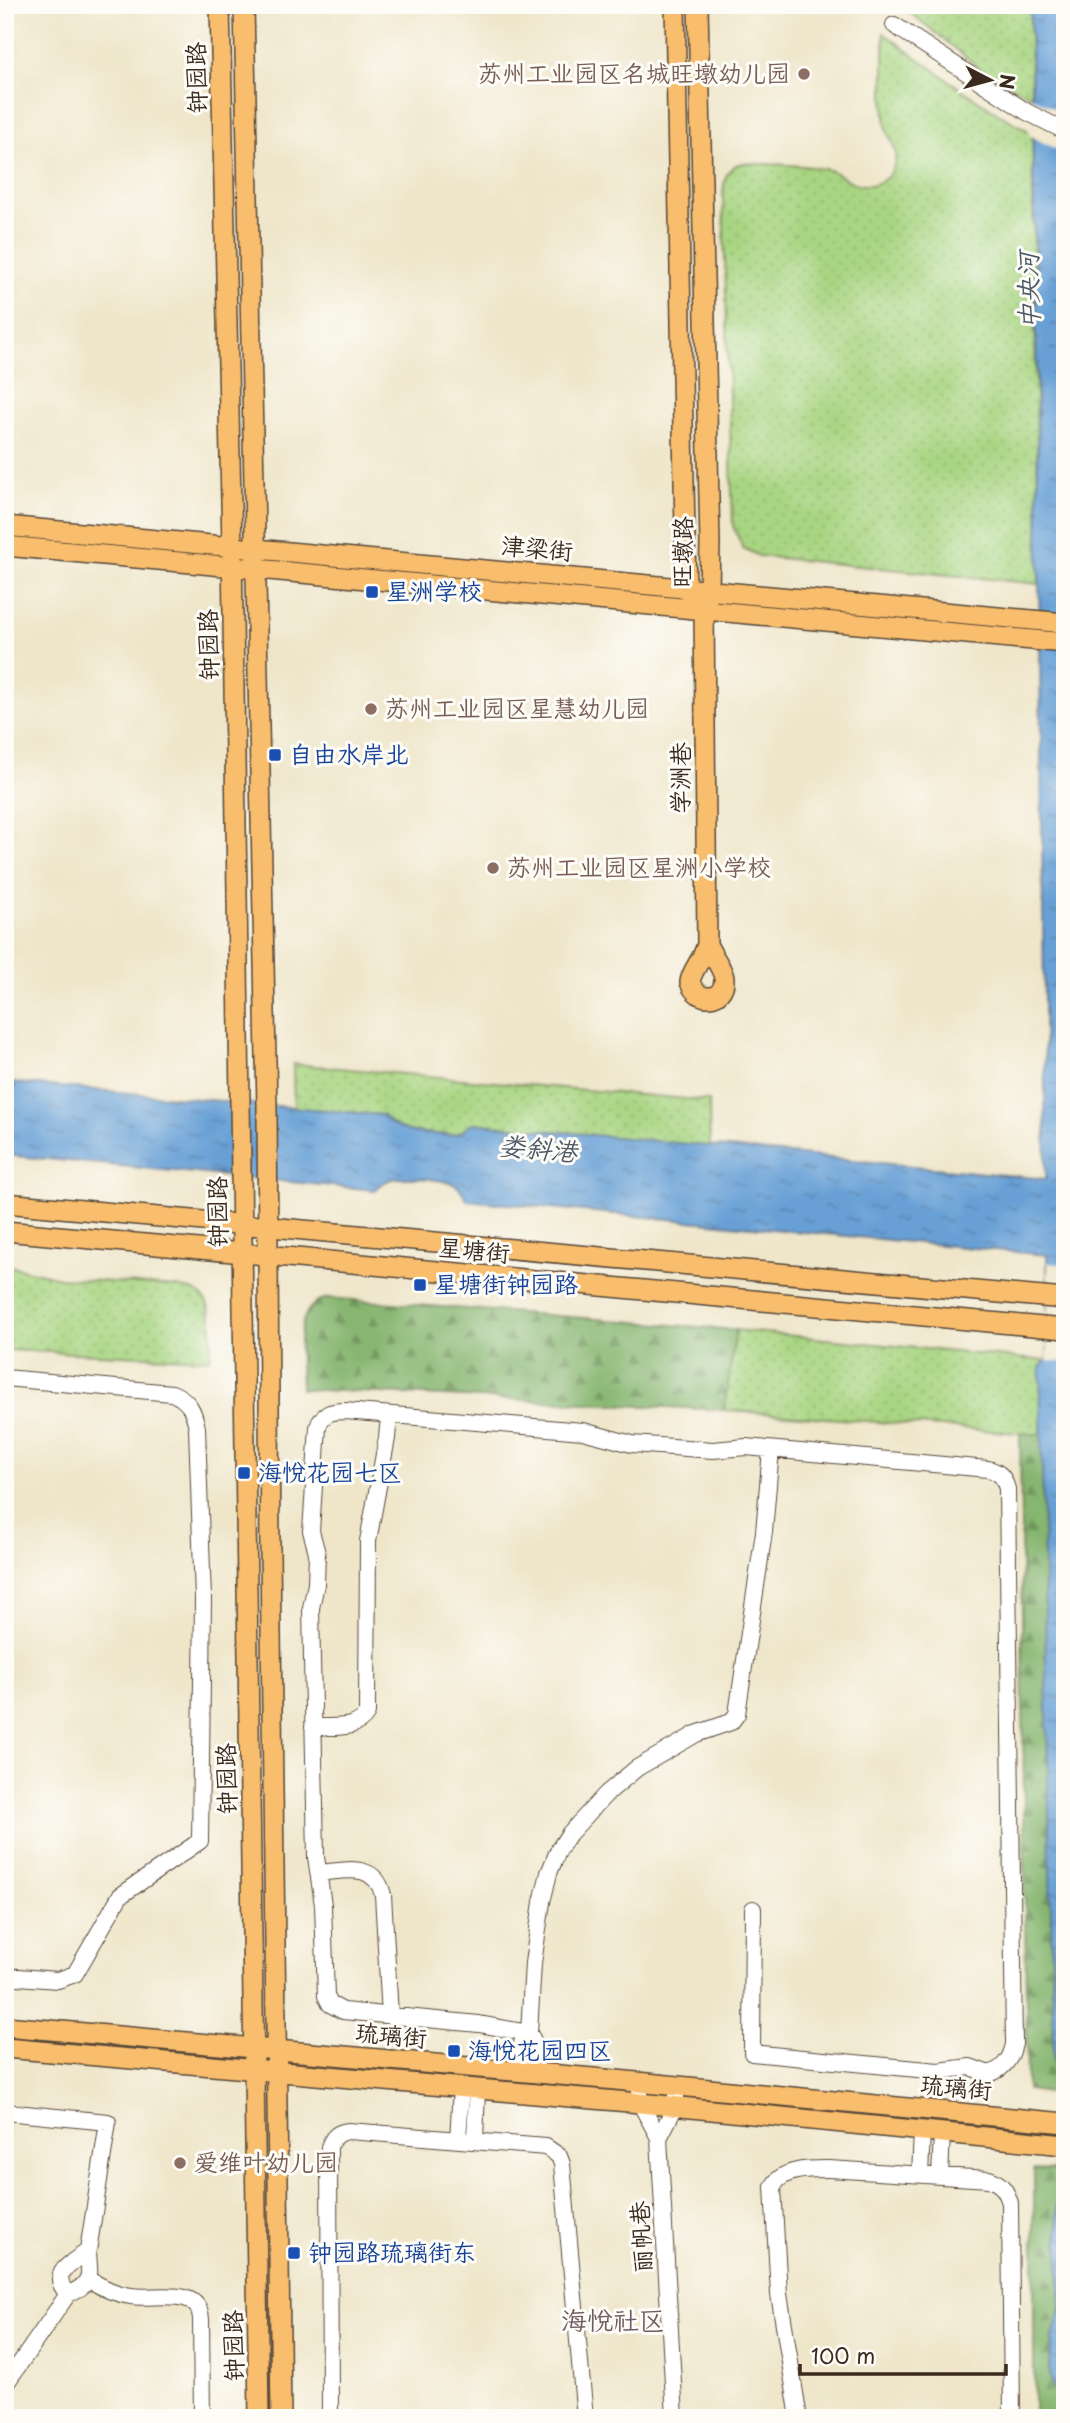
<svg xmlns="http://www.w3.org/2000/svg" width="1070" height="2423" viewBox="0 0 1070 2423" font-family="'Playpen Sans','LXGW WenKai TC',sans-serif">
<style>
.grass{fill:url(#grass-dots);stroke:#728050;stroke-width:2}
.forest{fill:url(#forest-firs);stroke:#607047;stroke-width:2}
.water{fill:url(#water-ripples);stroke:#52657a;stroke-width:2}
.pier{fill:#efe6ca}
.lines{fill:none;stroke-linecap:round;stroke-linejoin:round}
.minor-casing{stroke:#564638;stroke-width:18}
.major-casing{stroke:#564638;stroke-width:22}
.minor{stroke:#fff;stroke-width:16}
.major{stroke:#f9be6d;stroke-width:19}
.education-dot{fill:#8d6e63;stroke:#fdfcf7;stroke-width:2.5}
.transit-dot{fill:#1a4fb4;stroke:#fdfcf7;stroke-width:2.5}
.labels{text-anchor:middle;stroke-width:6;stroke-linejoin:round;paint-order:stroke}
.education-label{font-size:24px;fill:#785e54;stroke:#fdfcf7;text-anchor:start}
.street-label{font-size:24px;fill:#3b2a1e;stroke:#fdfcf7}
.transit-label{font-size:24px;fill:#164399;stroke:#fdfcf7;text-anchor:start}
.water-label{font-size:26px;font-style:italic;fill:#4d5968;stroke:#fdfcf7}
.neighbourhood-label{font-size:26px;fill:#705b64;stroke:#fdfcf7}
</style>
<defs>
<pattern id="grass-dots" width="8" height="8" patternUnits="userSpaceOnUse" patternTransform="scale(1.75)"><rect width="8" height="8" fill="#a9d582"/><path d="M2 2h.1M6 6h.1" fill="none" stroke="#92b770" stroke-width="1.8" stroke-linecap="round"/></pattern>
<pattern id="forest-firs" width="22" height="20" patternUnits="userSpaceOnUse" patternTransform="scale(1.75)"><rect width="22" height="20" fill="#86b670"/><path d="M5 1l3.5 6h-7zM16 11l3.5 6h-7z" fill="#6f945b"/></pattern>
<pattern id="water-ripples" width="26" height="14" patternUnits="userSpaceOnUse" patternTransform="scale(1.75)"><rect width="26" height="14" fill="#68a0d6"/><path d="M2 4q2-2 4 0t4 0M15 11q2-2 4 0t4 0" fill="none" stroke="#5783ad"/></pattern>
</defs>
<rect width="100%" height="100%" fill="#fdfcf7"/>
<filter id="ink" filterUnits="userSpaceOnUse"><feTurbulence type="fractalNoise" baseFrequency=".0143" numOctaves="2"/><feDisplacementMap in="SourceGraphic" scale="14" xChannelSelector="R" yChannelSelector="G"/><feConvolveMatrix kernelMatrix="1 2 1 2 8 2 1 2 1" color-interpolation-filters="sRGB"/></filter>
<filter id="wash" filterUnits="userSpaceOnUse"><feTurbulence type="fractalNoise" baseFrequency=".00686" numOctaves="4" result="noise"/><feDisplacementMap in="SourceGraphic" scale="28" xChannelSelector="R" yChannelSelector="G"/><feGaussianBlur stdDeviation="1.57" result="paint"/><feColorMatrix in="noise" values="0 0 0 0 0 0 0 0 0 0 0 0 0 0 0 0 0 1.4 0 .05"/><feComposite in="paint" operator="in"/></filter>
<g filter="url(#wash)">
<rect width="100%" height="100%" fill="#efe6ca"/>
<path class="grass" d="M901 5H1030L1031 96 983 71Z
M884 33C932 69 979 104 1032 133L1039 584 759 556 743 548 733 526 723 195C724 179 726 166 743 163 770 165 798 164 825 169 839 171 849 185 864 185 877 186 890 179 894 166 900 146 888 141 886 125 882 95 885 63 884 33Z
M293 1064 709 1101 710 1148 472 1123 460 1133 452 1135C426 1133 399 1136 382 1115L294 1109Z
M5 1265 60 1278 177 1287C182 1288 189 1289 194 1291 218 1301 211 1339 210 1359L5 1350Z
M736 1330 1047 1361 1040 1368 1043 1435 724 1410Z"/>
<path class="forest" d="M329 1298 736 1330 724 1410 301 1389C301 1360 290 1304 329 1298Z
M1020 1433 1043 1435 1055 2094 1027 2090Z
M1034 2169 1056 2170 1061 2308 1049 2366 1052 2384 1065 2411V2418H1034Z"/>
<path class="water" d="M1030 5H1065V2411L1052 2384 1049 2366 1053 2336 1061 2308 1056 2170 1040 1367 1047 1360V1255L467 1200C464 1194 462 1190 457 1186 446 1179 400 1175 389 1180 383 1182 379 1187 375 1190L5 1155V1082L382 1115C399 1136 427 1133 452 1135L460 1133 472 1123 1046 1179 1036 302Z"/>
<path class="pier" d="M1028 95 1065 114V154L1029 135Z
M1048 1263 1065 1265V1362L1047 1361Z"/>
</g>
<g filter="url(#ink)">
<g class="lines">
<g class="minor-casing">
<path id="minor" d="M894 25 1027 112 1065 131
M5 1378 172 1393C189 1400 194 1411 197 1428L203 1599 200 1841 120 1896 75 1974 58 1980 5 1976
M313 1727C332 1726 357 1731 367 1713L368 1541 387 1438 389 1415
M318 1873C345 1871 375 1861 383 1895L390 2016
M529 2033 479 2024 343 2011 330 2004 326 1996 323 1905 316 1857 311 1608 316 1584 317 1553 311 1531 318 1427C322 1413 332 1411 345 1411L583 1431 632 1444 713 1450 746 1447 988 1469C1000 1472 1004 1477 1007 1489L1014 2044C1011 2059 1004 2069 989 2074L970 2067 938 2071 752 2053 753 1909
M529 2033 535 2044 532 2073
M520 2072 522 2043 529 2033 533 1963 542 1902 549 1873 558 1851 569 1834 606 1794 637 1768 696 1734 731 1722 737 1714 764 1532 771 1450
M640 2093V2103L659 2138 675 2418
M5 2112 108 2122 88 2251C89 2276 95 2283 68 2294L5 2385
M659 2138 675 2107 677 2086
M458 2140 461 2088
M475 2141 477 2089
M920 2175 922 2132
M940 2176 942 2133
M89 2279C102 2288 115 2294 131 2296 155 2300 199 2285 201 2319L202 2418
M68 2294C47 2273 73 2262 88 2251
M330 2418 329 2147C333 2136 338 2132 349 2131L546 2147 559 2156 562 2164 585 2418
M799 2418 779 2294 773 2187C781 2168 811 2169 829 2169L989 2179C1002 2184 1006 2190 1010 2203L1012 2418"/>
</g>
<g class="major-casing">
<path id="major" d="M220 5 232 547 259 2418
M244 5 267 1107 270 1552 281 2418
M675 5 686 587 693 597
M698 5 710 544 709 590 704 612 707 944C703 960 692 969 690 982 697 1004 725 1001 724 979 724 970 711 954 707 944
M5 526 1065 623
M5 546 1065 643
M5 1203 1065 1299
M5 1231 1065 1329
M5 2026 616 2080 1065 2123
M5 2048 640 2103 1065 2145"/>
</g>
<use href="#minor" class="minor"/>
<use href="#major" class="major"/>
</g>
</g>
<g class="education-dot">
<circle cx="804" cy="74" r="7"/>
<circle cx="371" cy="709" r="7"/>
<circle cx="493" cy="868" r="7"/>
<circle cx="180" cy="2163" r="7"/>
</g>
<g class="transit-dot">
<rect x="365" y="585" width="14" height="14" rx="3.5"/>
<rect x="268" y="748" width="14" height="14" rx="3.5"/>
<rect x="413" y="1278" width="14" height="14" rx="3.5"/>
<rect x="237" y="1466" width="14" height="14" rx="3.5"/>
<rect x="447" y="2044" width="14" height="14" rx="3.5"/>
<rect x="287" y="2246" width="14" height="14" rx="3.5"/>
</g>
<g class="labels">
<g class="education-label">
<text x="790" y="82" text-anchor="end">苏州工业园区名城旺墩幼儿园</text>
<text x="385" y="717">苏州工业园区星慧幼儿园</text>
<text x="507" y="876">苏州工业园区星洲小学校</text>
<text x="194" y="2171">爱维叶幼儿园</text>
</g>
<g class="street-label">
<text transform="translate(197 78) rotate(-91)" y="8">钟园路</text>
<text transform="translate(537 549) rotate(5)" y="8">津梁街</text>
<text transform="translate(683 552) rotate(-89)" y="8">旺墩路</text>
<text transform="translate(209 645) rotate(-91)" y="8">钟园路</text>
<text transform="translate(681 778) rotate(-90)" y="8">学洲巷</text>
<text transform="translate(218 1212) rotate(-90)" y="8">钟园路</text>
<text transform="translate(474 1251) rotate(5)" y="8">星塘街</text>
<text transform="translate(227 1779) rotate(-91)" y="8">钟园路</text>
<text transform="translate(391 2036) rotate(5)" y="8">琉璃街</text>
<text transform="translate(956 2088) rotate(5)" y="8">琉璃街</text>
<text transform="translate(642 2237) rotate(-93)" y="8">丽帆巷</text>
<text transform="translate(234 2346) rotate(-91)" y="8">钟园路</text>
</g>
<g class="transit-label">
<text x="386" y="600">星洲学校</text>
<text x="289" y="763">自由水岸北</text>
<text x="434" y="1293">星塘街钟园路</text>
<text x="258" y="1481">海悦花园七区</text>
<text x="468" y="2059">海悦花园四区</text>
<text x="308" y="2261">钟园路琉璃街东</text>
</g>
<g class="water-label">
<text transform="translate(1029 291) rotate(-91)" y="9">中央河</text>
<text transform="translate(538 1149) rotate(5)" y="9">娄斜港</text>
</g>
<g class="neighbourhood-label">
<text x="613" y="2330">海悦社区</text>
</g>
</g>
<rect width="1070" height="2423" fill="none" stroke="#fdfcf7" stroke-width="28"/>
<g transform="translate(990 80) rotate(96)" stroke="#fdfcf7" stroke-width="5" paint-order="stroke">
<path d="M0-5L12 26L0 18L-12 26Z" fill="#3b2a1e"/>
<text y="-10" font-size="19" font-weight="bold" text-anchor="middle" fill="#3b2a1e">N</text>
</g>
<path d="M800 2364v10h206v-10" fill="none" stroke="#3b2a1e" stroke-width="3.5"/>
<text x="811" y="2364" font-size="21" fill="#3b2a1e" stroke="#fdfcf7" stroke-width="5" paint-order="stroke">100 m</text>
</svg>
